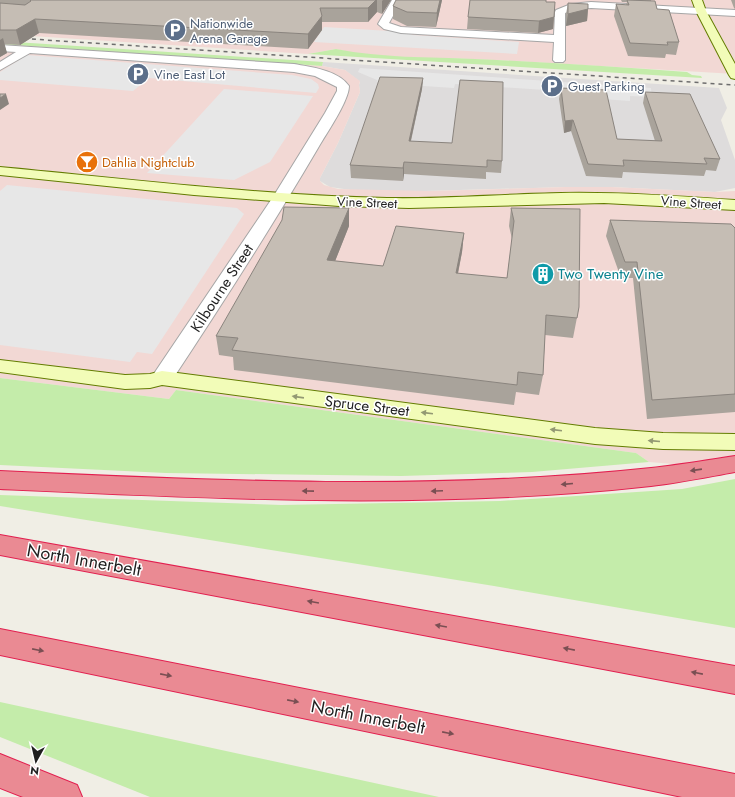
<svg xmlns="http://www.w3.org/2000/svg" width="735" height="797" viewBox="0 0 735 797" font-family="Jost,sans-serif">
<style>
.residential{fill:#dedcdc}
.commercial{fill:#f2d8d4}
.grass{fill:#c4ecaa}
.parking{fill:#e7e7e7}
.lines{fill:none;stroke-linecap:round;stroke-linejoin:round}
.street-casing{stroke:#a6a6a6;stroke-width:2}
.secondary-casing{stroke:#637c01;stroke-width:2}
.highway-casing{stroke:#e21f4f;stroke-width:2}
.street{fill:#fff;fill-rule:evenodd}
.secondary{fill:#f2fcb8;fill-rule:evenodd}
.highway{fill:#ea8a93;fill-rule:evenodd}
.rail{stroke:#6d6d6d;stroke-width:1.5;stroke-dasharray:4 4;stroke-linecap:butt}
.wall{fill:#a9a39b}
.shaded-wall{fill:#8a847e}
.building{fill:#c5bdb4;stroke:#8a847e}
.oneway{fill:#939973}
.oneway2{fill:#7a4f53}
.labels{text-anchor:middle;stroke-width:3;stroke-linejoin:round;paint-order:stroke}
.far-service-label{font-size:13px;fill:#4e5e75;stroke:#fff;text-anchor:start}
.far-food-label{font-size:13px;fill:#c56008;stroke:#fff;text-anchor:start}
.far-street-label{font-size:13px;fill:#1f1f1f;stroke:#fff}
.culture-label{font-size:15px;fill:#0d838f;stroke:#fff;text-anchor:start}
.street-label{font-size:15px;fill:#1f1f1f;stroke:#fff}
.near-street-label{font-size:18px;fill:#1f1f1f;stroke:#fff}
</style>
<rect width="100%" height="100%" fill="#f0eee5"/>
<path class="residential" d="M323 62 719 88 727 108 721 120 735 160V188L715 192 611 187H566L390 192 351 190 330 187 320 181V178L338 143 360 92 359 85 360 82 345 70 322 66Z"/>
<path class="commercial" d="M0 0H735V74L515 61 449 58H421L362 55 336 49 308 54 0 34Z
M0 44 322 66 345 70 360 81 359 85 360 92 338 143 320 178V181L324 185 338 189 430 191 566 187H611L715 192 735 191V469L649 462 636 453 176 390 169 399 0 378Z"/>
<path class="grass" d="M0 41 323 62 322 66 0 44Z
M336 49C382 58 428 57 475 59 546 62 617 67 687 72L692 75 701 76 702 78 308 54Z
M0 378 169 399 176 390 636 453 649 462 532 472 401 476 166 473 0 465Z
M735 479V628L494 586 0 506V495L281 505 500 501 682 489Z
M0 702 439 797H150L0 737Z"/>
<path class="parking" d="M324 27 406 32 413 35 519 42 517 54 314 42Z
M27 55 292 75 311 79 318 84 319 88 316 93 149 78 133 91 0 80V72Z
M360 68 651 88 652 97 630 96V101L560 96V91L455 84 454 88 378 83 377 80 358 72Z
M224 89 313 96 270 162 234 180 147 173Z
M7 185 237 208 244 214 152 354 137 352 130 362 0 345V191Z"/>
<g class="lines">
<g class="street-casing">
<path id="street" d="M392 0H402L389 23 401 27 554 35 555 12 556 10 571 4 591 2 735 10V16L591 8 573 10 565 13V60L563 62H555L553 60 554 42 401 33 384 29 378 24Z
M0 45 294 64C311 67 338 70 349 86 349 101 326 134 318 148 271 228 221 306 170 383L162 385 154 383 151 378 273 197 325 113 337 91V87L315 76 294 72 30 53 0 70V62L16 52 0 51Z"/>
</g>
<g class="secondary-casing">
<path id="secondary" d="M692 0H702L706 11 735 64V79L731 78 729 75 696 11Z
M0 167C129 179 258 195 387 198 445 199 503 194 561 193 619 192 677 196 735 200V210L604 203 409 208 339 206 194 195 0 175Z
M0 360 125 375 150 374 162 371 595 428 663 433 735 434V450L663 449 595 444 162 385 150 388 125 389 0 372Z"/>
</g>
<g class="highway-casing">
<path id="highway" d="M735 456V472C707 477 679 483 651 486 435 510 217 499 0 489V471C217 481 434 491 651 468 679 465 707 460 735 456Z
M0 535 735 666V694L0 555Z
M0 629 735 774V797H682L0 655Z
M0 754 77 785 82 797H23L0 788Z"/>
</g>
<use href="#street" class="street"/>
<use href="#secondary" class="secondary"/>
<use href="#highway" class="highway"/>
<path class="rail" d="M0 37 735 85"/>
</g>
<path class="wall" d="M0 0H391L382 14 377 12 368 22H322V30L308 49 39 33 20 45 4 44 7 53 0 57Z
M442 0 436 27 407 26 393 19V6Z
M621 0H651V1L657 9 679 42 676 55 666 54 665 58 628 56 614 16 616 4 626 5 627 2H622Z
M731 0H735V9L734 8Z
M546 2 554 17 553 29 538 33 467 29 468 17Z
M568 3 588 9 587 21 566 26V14Z
M423 78 422 89 411 141 502 161 501 173 486 172V179L404 174 403 181 351 178 350 165Z
M561 88 617 139 655 141 643 103 645 92 720 159 716 171 706 170 704 176 623 172 622 178 586 176 571 131 564 133 559 99Z
M349 208V226L335 261 383 266 464 233 462 252 458 274 507 278 512 239 509 226 511 208 579 307 573 338 545 335 543 375 539 395 516 392 514 405 234 370 233 357 219 355 216 336Z
M610 220 735 228V412L647 419 633 278H621L606 236Z"/>
<path class="shaded-wall" d="M376 0H377V12L368 22V8Z
M383 0H391L382 14V1Z
M440 0H442L436 27 437 13Z
M588 9 587 21 566 26 568 14Z
M322 16V30L308 49V34Z
M554 17 553 29 538 33 539 21Z
M35 19 39 33 20 45 16 30Z
M3 38 7 53 0 57V40Z
M423 78 422 89 408 153 409 141Z
M6 94 9 104 0 110V98Z
M573 120 571 131 564 133 565 121Z
M404 162V174L403 181V168Z
M349 208V226L328 279 327 260Z
M464 233 462 252 454 292 456 273Z"/>
<path class="building" d="M30 0H376L368 8H320L322 16 308 34 35 19 16 30H0V3L25 5 31 1Z
M396 0H440L437 13 407 12 393 6Z
M470 0H546V2H555L554 17 539 21 468 17Z
M627 0 655 1 657 9 669 10 679 42H667L668 45 630 43 616 4 629 5Z
M568 3 588 4V9L568 14Z
M380 77 423 78 409 141 452 143 460 80 503 82 502 161 487 160V167L404 162 403 168 350 165Z
M561 88 606 90 617 139 662 141 645 92 690 94 720 159 704 158 707 164 623 160 624 166 588 164 573 120 565 121Z
M0 94H6L0 98Z
M284 207 349 208 327 260 383 266 396 226 464 233 456 273 507 278 514 221 511 208 580 209 579 307 577 318 546 315 543 375 518 372 517 385 232 350 238 338 216 336 282 220Z
M610 220 731 224 735 228V394L652 400 637 262H625Z"/>
<defs><path id="oneway-solid" d="M-6-.8H1V-3.2L6.5 0L1 3.2V.8H-6Z"/></defs>
<g class="oneway">
<use href="#oneway-solid" transform="translate(298 397) rotate(-172)"/>
<use href="#oneway-solid" transform="translate(427 413) rotate(-173)"/>
<use href="#oneway-solid" transform="translate(556 430) rotate(-173)"/>
<use href="#oneway-solid" transform="translate(654 441) rotate(-175)"/>
</g>
<g class="oneway2">
<use href="#oneway-solid" transform="translate(696 470) rotate(172)"/>
<use href="#oneway-solid" transform="translate(567 484) rotate(175)"/>
<use href="#oneway-solid" transform="translate(308 491) rotate(-179)"/>
<use href="#oneway-solid" transform="translate(437 491) rotate(178)"/>
<use href="#oneway-solid" transform="translate(313 602) rotate(-170)"/>
<use href="#oneway-solid" transform="translate(441 626) rotate(-170)"/>
<use href="#oneway-solid" transform="translate(569 649) rotate(-169)"/>
<use href="#oneway-solid" transform="translate(38 650) rotate(11)"/>
<use href="#oneway-solid" transform="translate(697 673) rotate(-169)"/>
<use href="#oneway-solid" transform="translate(166 675) rotate(11)"/>
<use href="#oneway-solid" transform="translate(293 701) rotate(11)"/>
<use href="#oneway-solid" transform="translate(448 733) rotate(11)"/>
</g>
<defs>
<g id="parking-disc" transform="scale(1.15)"><circle r="9.5" fill="#5c6f8a" stroke="#fff"/><path d="M-3.5-5.5H1a3.5 3.5 0 0 1 0 7H-1V5.5H-3.5ZM-1-3.4V-.6H.8a1.4 1.4 0 0 0 0-2.8Z" fill="#fff"/></g>
<g id="bar-disc" transform="scale(1.15)"><circle r="9.5" fill="#e8710a" stroke="#fff"/><path d="M-6-5H6L.8 .8V4.5H3.5V6h-7V4.5H-.8V.8Z" fill="#fff"/></g>
<g id="building-disc" transform="scale(1.15)"><circle r="9.5" fill="#0f9aa8" stroke="#fff"/><path d="M-4-6H4V6H1V3H-1V6H-4ZM-2.5-4.3h1.7v1.8h-1.7ZM.8-4.3h1.7v1.8H.8ZM-2.5-1h1.7V.8h-1.7ZM.8-1h1.7V.8H.8Z" fill="#fff"/></g>
</defs>
<g fill-rule="evenodd">
<use href="#parking-disc" x="175" y="30"/>
<use href="#parking-disc" x="138" y="74"/>
<use href="#parking-disc" x="552" y="86"/>
<use href="#bar-disc" x="87" y="162"/>
<use href="#building-disc" x="543" y="274"/>
</g>
<g class="labels">
<g class="far-service-label">
<text x="190" y="28">Nationwide<tspan x="190" dy="15">Arena Garage</tspan></text>
<text x="154" y="79">Vine East Lot</text>
<text x="568" y="91">Guest Parking</text>
</g>
<g class="far-food-label">
<text x="102" y="167">Dahlia Nightclub</text>
</g>
<g class="far-street-label">
<text transform="translate(367 202) rotate(2)" y="5">Vine Street</text>
<text transform="translate(691 202) rotate(4)" y="5">Vine Street</text>
</g>
<g class="culture-label">
<text x="558" y="279">Two Twenty Vine</text>
</g>
<g class="street-label">
<text transform="translate(222 288) rotate(-57)" y="5">Kilbourne Street</text>
<text transform="translate(367 406) rotate(7)" y="5">Spruce Street</text>
</g>
<g class="near-street-label">
<text transform="translate(84 560) rotate(10)" y="6">North Innerbelt</text>
<text transform="translate(368 717) rotate(11)" y="6">North Innerbelt</text>
</g>
</g>
<g transform="translate(36 761) rotate(188)" stroke="#ffffff" stroke-width="3" paint-order="stroke">
<path d="M0-3L7 15L0 10L-7 15Z" fill="#1f1f1f"/>
<text y="-6" font-size="11" font-weight="bold" text-anchor="middle" fill="#1f1f1f">N</text>
</g>
</svg>
